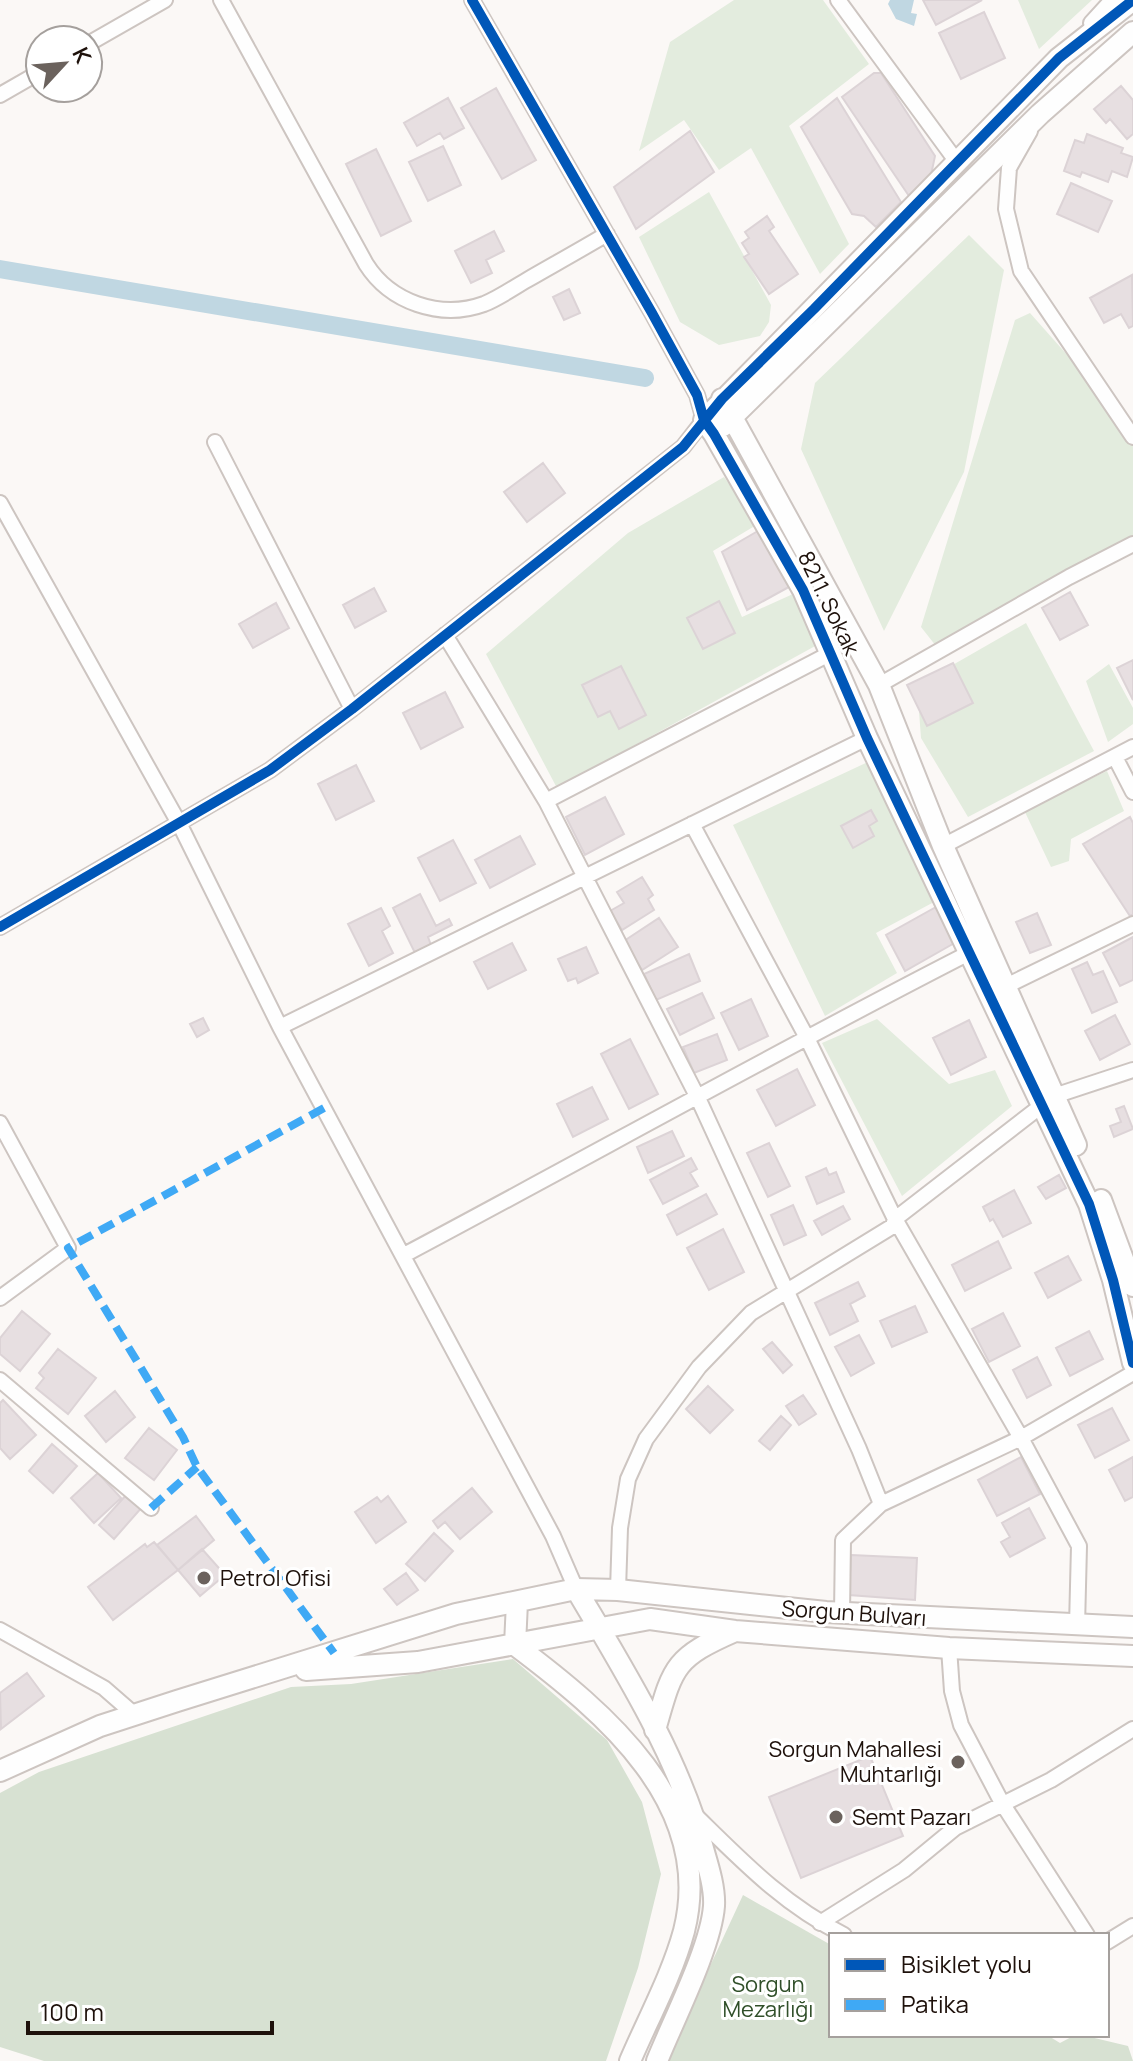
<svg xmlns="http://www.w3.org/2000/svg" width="1133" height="2061" viewBox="0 0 1133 2061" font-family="Manrope,sans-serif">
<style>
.green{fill:#e3ecde}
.forest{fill:#d7e1d2}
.water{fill:#c0d7e2}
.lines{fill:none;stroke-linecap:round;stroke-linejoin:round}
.canal{stroke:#c0d7e2;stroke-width:18}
.building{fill:#e7dfe1;stroke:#dcd3d6;stroke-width:2}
.street-casing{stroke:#cdc5c1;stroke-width:18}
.secondary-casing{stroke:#cdc5c1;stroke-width:24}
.street{stroke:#fefefe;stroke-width:14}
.secondary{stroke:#fefefe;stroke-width:20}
.quiet{stroke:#3fa9f5;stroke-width:8;stroke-dasharray:16 8;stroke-linecap:butt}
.cycleway-casing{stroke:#fff;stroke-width:15}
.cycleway{stroke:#0057b8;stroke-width:10}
.poi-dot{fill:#6b625d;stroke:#fff;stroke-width:3}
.labels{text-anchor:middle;stroke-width:6;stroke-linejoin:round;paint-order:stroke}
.street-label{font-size:22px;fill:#1e110b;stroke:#fff}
.poi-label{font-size:22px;fill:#1e110b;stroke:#fff;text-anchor:start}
.park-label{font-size:22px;fill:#304f29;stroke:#fff}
</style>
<rect width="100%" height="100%" fill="#fbf8f6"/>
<path class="green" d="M734 0H823L869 64 789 126 849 244 820 274 751 148 719 170 684 120 639 151 670 42Z
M1018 0H1092L1039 49Z
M709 192 771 305 769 322 760 336 719 345 680 322 639 237Z
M969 235 1004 270 964 472 884 631 801 449 815 383Z
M1030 313 1093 384 1133 443V539L936 646 921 627 1015 320Z
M724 477 758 524 713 551 742 617 793 594 817 645 557 788 486 654 628 533Z
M1026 623 1094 751 968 817 921 738 918 698 923 682Z
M1109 664 1133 708V724L1108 742 1086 681Z
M870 761 934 902 876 933 897 973 825 1016 733 825Z
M1107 771 1124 811 1071 839 1069 861 1051 867 1024 810Z
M877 1019 949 1084 995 1070 1012 1106 902 1196 822 1043Z"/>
<path class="forest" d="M513 1659 607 1740 642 1802 661 1874 638 1968 606 2061H44L0 2047V1793L39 1772 291 1687 351 1684Z
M743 1895 831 1945V2035H1047L1060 2043 1075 2035H1082L1128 2046 1133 2061H666Z"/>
<path class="water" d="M890 0H914L911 13 917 14 914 26 896 19 888 4Z"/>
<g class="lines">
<path class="canal" d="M0 269 645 378"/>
</g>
<path class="building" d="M923 0H982L936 25Z
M984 12 1005 58 961 79 939 33Z
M874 73H881L935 156 931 175 909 196 842 97Z
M1121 86 1133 100V134L1127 139 1110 119 1106 123 1094 109Z
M496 88 536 160 502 179 461 108Z
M448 98 464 128 444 139 440 133 417 146 404 123Z
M837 98 901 202 876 227 864 216 852 214 801 127Z
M690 131 714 172 636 229 614 187Z
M1087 134 1123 148 1121 153 1133 157 1127 177 1112 171 1108 182 1082 172 1080 177 1064 171 1075 140 1084 143Z
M443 146 461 185 428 201 409 162Z
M376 149 411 221 381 236 346 164Z
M1071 183 1112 201 1098 232 1057 214Z
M767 216 774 227 769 231 798 274 769 294 744 257 749 254 742 243 749 238 745 232Z
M494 231 504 251 486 260 492 273 471 283 455 251Z
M1132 275 1133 326 1129 328 1121 314 1104 323 1090 298Z
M569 289 580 313 564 320 553 297Z
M543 463 565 493 527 522 504 492Z
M763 528 796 583 747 610 722 552Z
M374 588 386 611 355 628 343 605Z
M1070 592 1088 625 1060 640 1042 608Z
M719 601 735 633 703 649 687 618Z
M276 603 289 628 253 648 239 624Z
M1133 660V700L1117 668Z
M953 663 973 703 927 726 907 685Z
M621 666 646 715 619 729 610 711 598 717 582 685Z
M445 692 463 727 421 749 403 713Z
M356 765 374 801 336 820 318 784Z
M605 797 624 834 585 855 566 817Z
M871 810 877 821 869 826 874 836 853 848 841 826Z
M1130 817 1133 823V914L1130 916 1083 844Z
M520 836 535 864 490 888 475 860Z
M453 840 476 883 440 901 418 858Z
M642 877 653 895 648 899 654 910 622 930 610 911 624 903 617 892Z
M420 894 436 926 449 919 452 925 428 937 431 945 415 953 393 908Z
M936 907 958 941 905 971 886 935Z
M381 908 390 926 382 931 393 953 369 966 348 924Z
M1037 913 1051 945 1030 953 1016 922Z
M659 918 678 947 642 970 624 941Z
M1133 937V980L1120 986 1103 953Z
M512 943 526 970 488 989 474 962Z
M586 947 598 973 578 983 576 978 568 981 558 959Z
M689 954 700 981 656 1000 644 974Z
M1087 962 1093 975 1103 971 1117 1002 1092 1013 1072 969Z
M702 993 714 1018 680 1035 667 1009Z
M751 999 768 1036 739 1050 721 1013Z
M1115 1015 1130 1044 1100 1060 1085 1031Z
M203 1018 209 1030 197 1037 190 1024Z
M969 1020 986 1057 951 1075 933 1038Z
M717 1034 727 1060 694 1073 683 1047Z
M630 1039 658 1094 629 1109 601 1054Z
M797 1069 815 1105 776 1126 757 1090Z
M592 1087 608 1119 573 1137 557 1104Z
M1124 1106 1133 1129 1114 1137 1110 1126 1121 1122 1116 1109Z
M672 1131 684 1156 648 1173 637 1147Z
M769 1143 790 1186 768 1197 747 1153Z
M691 1158 697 1169 690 1173 698 1186 663 1204 650 1180Z
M826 1168 829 1175 836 1172 844 1192 817 1204 806 1177Z
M1059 1175 1066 1188 1046 1199 1038 1187Z
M1014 1190 1031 1223 1003 1237 993 1219 990 1221 983 1207Z
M706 1194 717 1214 677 1235 667 1215Z
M793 1205 806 1235 784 1245 771 1215Z
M843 1206 850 1219 822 1235 814 1221Z
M723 1229 744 1272 709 1290 687 1248Z
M998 1241 1011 1268 965 1291 952 1265Z
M1068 1256 1081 1280 1048 1298 1035 1273Z
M858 1282 865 1296 850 1304 858 1321 830 1335 815 1303Z
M915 1306 927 1332 892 1347 880 1321Z
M22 1311 50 1334 20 1371 0 1354V1338Z
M1003 1313 1020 1346 989 1362 972 1329Z
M1089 1331 1103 1359 1070 1376 1056 1348Z
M859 1335 874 1363 851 1376 835 1347Z
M772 1342 792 1365 783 1373 763 1349Z
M58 1349 96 1378 68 1414 36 1388 44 1378 39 1373Z
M1037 1357 1051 1385 1027 1398 1013 1370Z
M708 1386 733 1410 710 1433 686 1409Z
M115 1391 135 1417 106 1442 85 1416Z
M803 1395 816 1414 799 1425 786 1406Z
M3 1400 36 1435 10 1459 0 1448V1403Z
M1112 1408 1129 1440 1095 1458 1078 1425Z
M781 1416 791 1425 770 1450 759 1441Z
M149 1428 177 1450 154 1480 125 1458Z
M52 1444 77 1466 53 1493 29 1471Z
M1021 1457 1040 1494 997 1516 978 1480Z
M1133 1457V1497L1125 1501 1109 1470Z
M98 1473 121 1498 94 1523 71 1498Z
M472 1488 492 1512 460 1539 445 1522 438 1528 433 1521Z
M128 1493 143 1506 114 1539 99 1525Z
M388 1496 406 1522 376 1543 355 1512 377 1497 381 1502Z
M1029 1508 1045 1538 1010 1557 1001 1542 1010 1537 1002 1523Z
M196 1516 214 1540 178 1570 157 1545Z
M434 1533 453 1551 425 1581 406 1564Z
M154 1542 178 1570 113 1620 88 1587 145 1544 147 1547Z
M202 1549 225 1575 200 1596 178 1570Z
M851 1555 917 1558 915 1600 849 1595Z
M406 1573 418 1590 397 1605 384 1589Z
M27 1673 44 1696 1 1729 0 1693Z
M870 1756 903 1836 801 1878 769 1797Z"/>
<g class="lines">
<g class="street-casing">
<path id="street" d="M221 0 366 264C390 302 440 320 484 304 499 298 513 288 527 280 553 265 580 250 607 234
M838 0 957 162
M1091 23 1112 0
M88 44 165 0
M0 95 40 72
M1030 131 1009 168 1006 209 1021 271 1133 437
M215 442 352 709
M0 503 180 825 280 1027 553 1536 576 1589
M445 635 546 801 698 1098 859 1449 881 1504
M879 685 1069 577 1133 544
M1115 757 1133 792
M546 801 831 653
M692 824 806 1036 895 1219 1021 1438 1079 1546 1077 1626
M943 846 1133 747
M0 927 270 770 352 709 683 447 704 420 697 395 652 313 472 0
M1006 986 1133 924
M280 1027 867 738
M0 1123 68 1248 0 1298
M404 1255C592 1155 779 1050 969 953
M0 1380 151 1508
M618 1590 620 1528 628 1479 646 1439 699 1367 751 1313 893 1226 895 1219 1054 1096 1133 1070
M842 1613 843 1540 881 1504 1021 1438 1133 1373
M0 1630 104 1688 135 1715
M949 1648 952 1691 961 1725 1002 1803 1087 1935
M695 1815C742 1861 784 1905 844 1935
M820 1923 904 1870 955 1828 1051 1780 1133 1729
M1107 1942 1133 1926"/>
</g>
<g class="secondary-casing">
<path id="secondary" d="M1133 0 1059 58 704 420 714 434 803 590 867 738 1089 1204 1113 1280 1133 1363
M722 399 879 685 943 846 1076 1145
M723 426 1040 114 1133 32
M1101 1200 1133 1286
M576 1589C625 1672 680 1759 704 1852 709 1869 715 1889 714 1906 711 1947 673 2021 657 2061
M515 1645C604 1712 716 1804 684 1931 672 1975 648 2019 630 2061
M515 1645 517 1602
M306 1670 418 1662 650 1619 735 1631 949 1648 1133 1656
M655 1730C673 1667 673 1658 735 1631
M0 1771 100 1726 177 1701 456 1614 576 1589 618 1590 826 1612 1133 1627"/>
</g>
<use href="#street" class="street"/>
<use href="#secondary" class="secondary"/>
<path class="quiet" d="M324 1108 68 1248 183 1437 197 1467 334 1653
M151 1508 197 1467"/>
<g class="cycleway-casing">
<path id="cycleway" d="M472 0 652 313 697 395 704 420 714 434 803 590 867 738 1089 1204 1113 1280 1133 1363
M0 927 270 770 352 709 683 447 722 399 814 309 1059 58 1133 0"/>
</g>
<use href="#cycleway" class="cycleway"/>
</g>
<g class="poi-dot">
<circle cx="204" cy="1578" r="8"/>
<circle cx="958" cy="1762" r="8"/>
<circle cx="836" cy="1817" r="8"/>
</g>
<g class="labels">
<g class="street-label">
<text transform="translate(829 603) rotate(64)" y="8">8211. Sokak</text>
<text transform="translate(854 1613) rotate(4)" y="8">Sorgun Bulvarı</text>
</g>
<g class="poi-label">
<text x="220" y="1586">Petrol Ofisi</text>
<text x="942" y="1757" text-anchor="end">Sorgun Mahallesi<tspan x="942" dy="25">Muhtarlığı</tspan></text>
<text x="852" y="1825">Semt Pazarı</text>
</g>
<g class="park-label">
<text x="768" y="1992">Sorgun<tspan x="768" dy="25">Mezarlığı</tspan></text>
</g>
</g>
<rect x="829" y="1933" width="280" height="104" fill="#ffffff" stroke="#a5a09d" stroke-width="2"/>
<rect x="845" y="1959" width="40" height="12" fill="#0057b8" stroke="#a5a09d" stroke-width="2"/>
<text x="901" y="1973" font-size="24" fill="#1e110b">Bisiklet yolu</text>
<rect x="845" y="1999" width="40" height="12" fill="#3fa9f5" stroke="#a5a09d" stroke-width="2"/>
<text x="901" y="2013" font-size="24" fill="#1e110b">Patika</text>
<g transform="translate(64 64) rotate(64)"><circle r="38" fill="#ffffff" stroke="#a5a09d" stroke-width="2"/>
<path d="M0-6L14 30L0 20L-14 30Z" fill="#6b625d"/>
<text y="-12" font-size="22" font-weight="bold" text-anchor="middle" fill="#1e110b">K</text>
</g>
<path d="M28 2021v12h244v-12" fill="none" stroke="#1e110b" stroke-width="4"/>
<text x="40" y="2021" font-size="24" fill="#1e110b" stroke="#ffffff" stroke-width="6" paint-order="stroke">100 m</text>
</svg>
